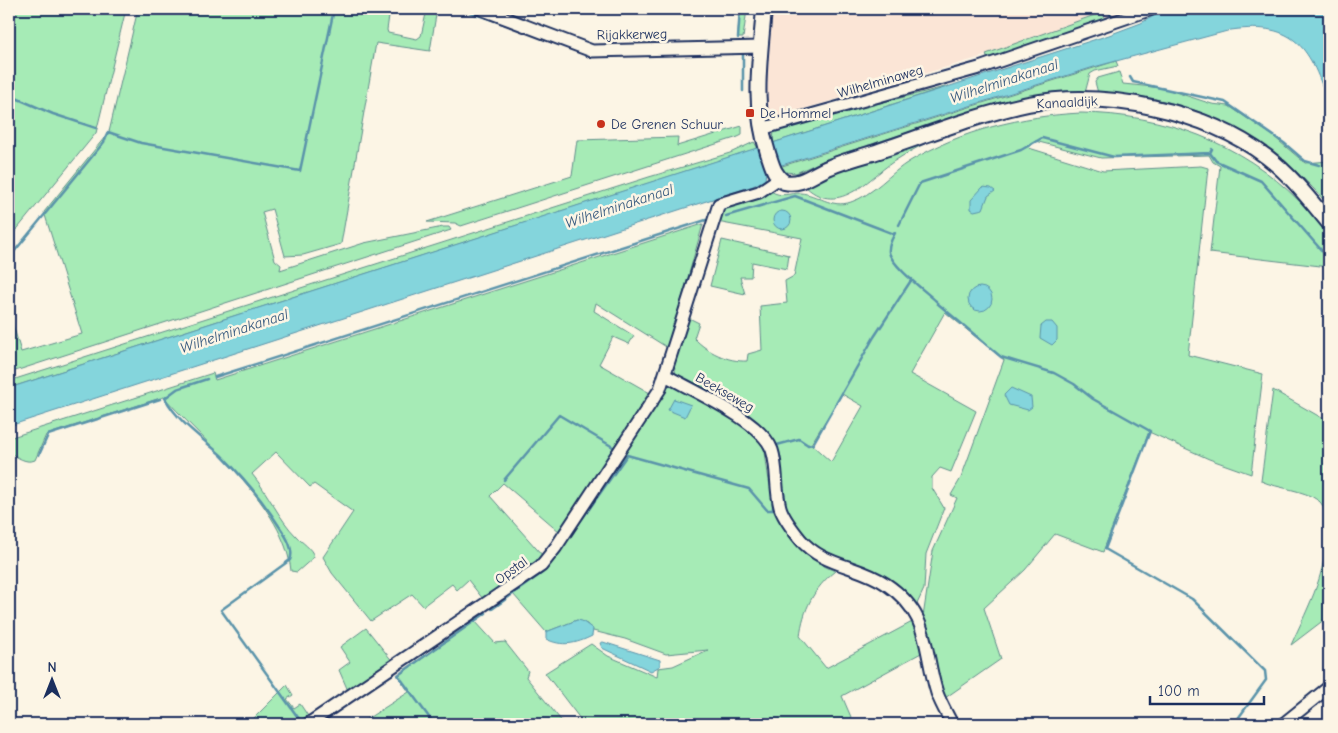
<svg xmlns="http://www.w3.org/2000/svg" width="1338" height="733" viewBox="0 0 1338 733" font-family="'Comic Neue',sans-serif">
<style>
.built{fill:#fbe5d6}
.green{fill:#a6ebb6;stroke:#608d8a;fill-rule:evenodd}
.water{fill:#84d5dc;stroke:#5a93aa}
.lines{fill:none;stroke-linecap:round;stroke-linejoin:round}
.stream{stroke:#5a93aa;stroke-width:2.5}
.minor-casing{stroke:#1b2f5e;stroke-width:15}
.major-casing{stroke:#1b2f5e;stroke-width:18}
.minor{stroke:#fcf5e5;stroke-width:11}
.major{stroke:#fcf5e5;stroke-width:14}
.poi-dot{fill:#c8321e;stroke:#fcf5e5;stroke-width:2}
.labels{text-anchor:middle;stroke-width:5;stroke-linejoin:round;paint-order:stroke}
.street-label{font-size:14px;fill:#1b2f5e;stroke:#fcf5e5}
.poi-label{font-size:14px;fill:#1b2f5e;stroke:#fcf5e5;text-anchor:start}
.water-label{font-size:15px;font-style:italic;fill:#35587e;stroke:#fcf5e5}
</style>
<rect width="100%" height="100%" fill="#fcf5e5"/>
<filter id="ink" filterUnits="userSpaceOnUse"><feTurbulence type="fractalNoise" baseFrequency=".02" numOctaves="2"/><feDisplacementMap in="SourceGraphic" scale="10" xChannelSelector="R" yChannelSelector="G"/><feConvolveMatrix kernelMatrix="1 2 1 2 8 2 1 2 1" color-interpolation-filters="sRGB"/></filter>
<g filter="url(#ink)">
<path class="built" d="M764 9H1136L1080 28 769 119 764 66Z"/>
<path class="green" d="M9 9H126L96 133 9 239Z
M138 9H390L387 30 388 33 417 39 421 36 427 9H437L430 51 376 43 341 244 303 255 285 256 272 209 262 212 275 260 281 265 280 270 364 243 443 227H449L451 230 9 373V311L21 352 82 334 44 212 109 132Z
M739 9H747L743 38H738Z
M1103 12 1106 24 988 61 986 54Z
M1116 61 1118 66 1095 71 1090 74 1085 93 1042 94 998 103 829 158 796 173 785 172 779 167Z
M1119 72 1123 84 1163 88 1212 104 1229 106 1273 136 1305 163 1329 161V206C1272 137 1188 93 1098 93L1095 82 1098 78Z
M949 86 773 143 774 129Z
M1081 113C1163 114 1241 142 1299 201 1309 212 1322 223 1328 237 1332 244 1329 259 1329 267L1210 253 1220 166 1213 162 1209 155 1101 158 1035 141 1029 148 1103 171 1201 166 1208 168 1188 355 1263 374 1251 474 1209 459 1149 432 1103 552 1055 534 1025 570 984 608 1001 659 945 698 923 617 933 551 957 498 951 495 961 478 1004 360 945 312 910 374 976 411 951 472 940 468 932 477V488L944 508 926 554 924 589 917 604C911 599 904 591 897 587 863 568 824 561 798 530 772 500 787 454 760 424L676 375 674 365 689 318 699 323 694 338C707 352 728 362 747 361L748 354 762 350 760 306 787 303 785 281 794 276 802 238 717 222 722 209 771 191C781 198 789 193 800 193 818 194 831 209 851 202 873 195 890 173 910 161 962 130 1022 116 1081 113ZM842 394 863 406 831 462 811 444Z
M742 126V135L738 137 461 226 455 223 427 222 572 176 577 140 678 137 677 146Z
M944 134C928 142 911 150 896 160 870 176 840 218 806 187L815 179Z
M754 142 758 148 9 388V381L649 177 730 153Z
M703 224 668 348 596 303 594 311 634 336 629 344 613 337 599 364 650 393 560 532 503 483 490 496 543 556 529 569 483 599 468 580 457 590 452 584 423 606 412 594 371 621 332 573 323 557 353 512 314 484 310 487 276 452 252 474C268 493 279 519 296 536 302 543 312 548 314 557L297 572 291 571C285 507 206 444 164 397L46 435 35 460C26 464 17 457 9 452V438L213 373 215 380Z
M722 240 789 255 787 269 752 262 751 277H740L745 294 710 286Z
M667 381C694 397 755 422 765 452 772 508 779 548 835 571 814 588 803 610 800 636L826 668 914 621 923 652 842 696 854 724H584L545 673 591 644 608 656 657 677 658 668 673 666 708 650 666 654 625 639 593 631 587 624 577 620 546 632 513 594 543 570Z
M1273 390 1329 422V616L1291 645C1309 605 1330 568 1326 522 1325 515 1325 506 1319 501 1303 489 1279 489 1261 481Z
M475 621 495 643 505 642 528 671 526 677 564 724H359L409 692 398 676Z
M366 628 393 662 349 693 339 670 350 662 340 647Z
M287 685 293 695 287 699 294 708 300 704 310 719 303 724H248Z"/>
<path class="water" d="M1166 9H1329V105C1310 49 1297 21 1231 30L1094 67 766 170 765 180 753 186 9 426V388L1109 35 1141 23Z
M983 187 991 188 995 191 988 196 983 209 974 211 971 209V200Z
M773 220a9 9 0 1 1 18 0a9 9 0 1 1-18 0Z
M968 299a12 12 0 1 1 24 0a12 12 0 1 1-24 0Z
M1046 322H1052L1057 328V340L1052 345 1040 338 1041 326Z
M1011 388 1031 397 1032 407 1028 410 1009 405 1004 395Z
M674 399 691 405 685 417 668 410Z
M577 620 582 621 593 629 592 636C576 644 562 647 546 639V632Z
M603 642 660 660V666L651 671 602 648 600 643Z"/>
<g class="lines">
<path class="stream" d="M460 9 511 26
M1110 9 1111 17
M738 38 740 9
M1130 77 1133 82 1225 102 1284 143 1305 161 1319 165
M743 91V53
M9 95 53 114 96 128
M1212 149 1210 153 1216 161 1261 181 1329 259
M726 216 795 196 894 234
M899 225 920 183 1021 150 1042 138 1114 157 1210 153
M895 233C892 239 888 245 889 252 891 265 925 291 936 301
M9 258 104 142 108 132 141 143 300 171 334 9
M937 303 1001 357 1054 373 1074 384 1093 399 1150 431 1105 549 1192 599 1265 671 1266 680 1234 724
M215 377 706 220
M207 379 177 389 165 398C177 421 202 438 221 455 243 477 262 499 279 526 285 535 295 549 290 560L221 610 302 723 300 724
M777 445 799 439 808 445 813 444 874 337 912 279
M39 455 48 435 160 399
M504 480 559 415 613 447
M782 482 785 500
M563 546 627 455 749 489 767 510H773V502
M492 609 542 573 560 550
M434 724 398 675 486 613"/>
<g class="minor-casing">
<path id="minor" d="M481 9 592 51 761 47
M761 129 979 68 1152 9
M665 375C693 391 762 421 772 450 778 468 775 489 780 507 783 518 793 530 800 539 822 566 858 565 886 584 931 614 923 649 937 693 941 704 947 714 952 724
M308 724 541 566 556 547 660 389 719 204 759 192 778 179
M1283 724 1329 687"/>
</g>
<g class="major-casing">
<path id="major" d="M764 9C760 60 752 104 768 153 772 165 774 175 784 182 802 186 814 173 830 167 844 161 859 157 873 153 924 136 976 115 1028 104 1104 89 1205 110 1267 157 1291 175 1310 200 1329 223"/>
</g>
<use href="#minor" class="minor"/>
<use href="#major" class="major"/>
</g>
</g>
<g class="poi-dot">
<rect x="745" y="108" width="10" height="10" rx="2.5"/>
<circle cx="601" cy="124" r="5"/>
</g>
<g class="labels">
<g class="street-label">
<text transform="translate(632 34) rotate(-1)" y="5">Rijakkerweg</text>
<text transform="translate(880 81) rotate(-16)" y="5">Wilhelminaweg</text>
<text transform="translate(1067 102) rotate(-3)" y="5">Kanaaldijk</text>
<text transform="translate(725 392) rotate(30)" y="5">Beekseweg</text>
<text transform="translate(511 570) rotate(-36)" y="5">Opstal</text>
</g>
<g class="poi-label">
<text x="760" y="118">De Hommel</text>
<text x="611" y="129">De Grenen Schuur</text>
</g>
<g class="water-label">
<text transform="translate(1004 81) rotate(-18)" y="5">Wilhelminakanaal</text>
<text transform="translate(619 206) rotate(-18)" y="5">Wilhelminakanaal</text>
<text transform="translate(234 331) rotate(-18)" y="5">Wilhelminakanaal</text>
</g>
</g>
<rect width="1338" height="733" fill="none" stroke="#fcf5e5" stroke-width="30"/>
<rect x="15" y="15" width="1308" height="703" fill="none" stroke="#1b2f5e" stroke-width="2" filter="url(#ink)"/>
<g transform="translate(52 680)" stroke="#fcf5e5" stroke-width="4" paint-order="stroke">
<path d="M0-4L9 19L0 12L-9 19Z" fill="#1b2f5e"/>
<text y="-8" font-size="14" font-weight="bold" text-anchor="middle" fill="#1b2f5e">N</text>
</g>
<path d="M1150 696v8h114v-8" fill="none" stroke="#1b2f5e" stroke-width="2.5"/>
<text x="1158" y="696" font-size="15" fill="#1b2f5e" stroke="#fcf5e5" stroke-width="4" paint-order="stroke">100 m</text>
</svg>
